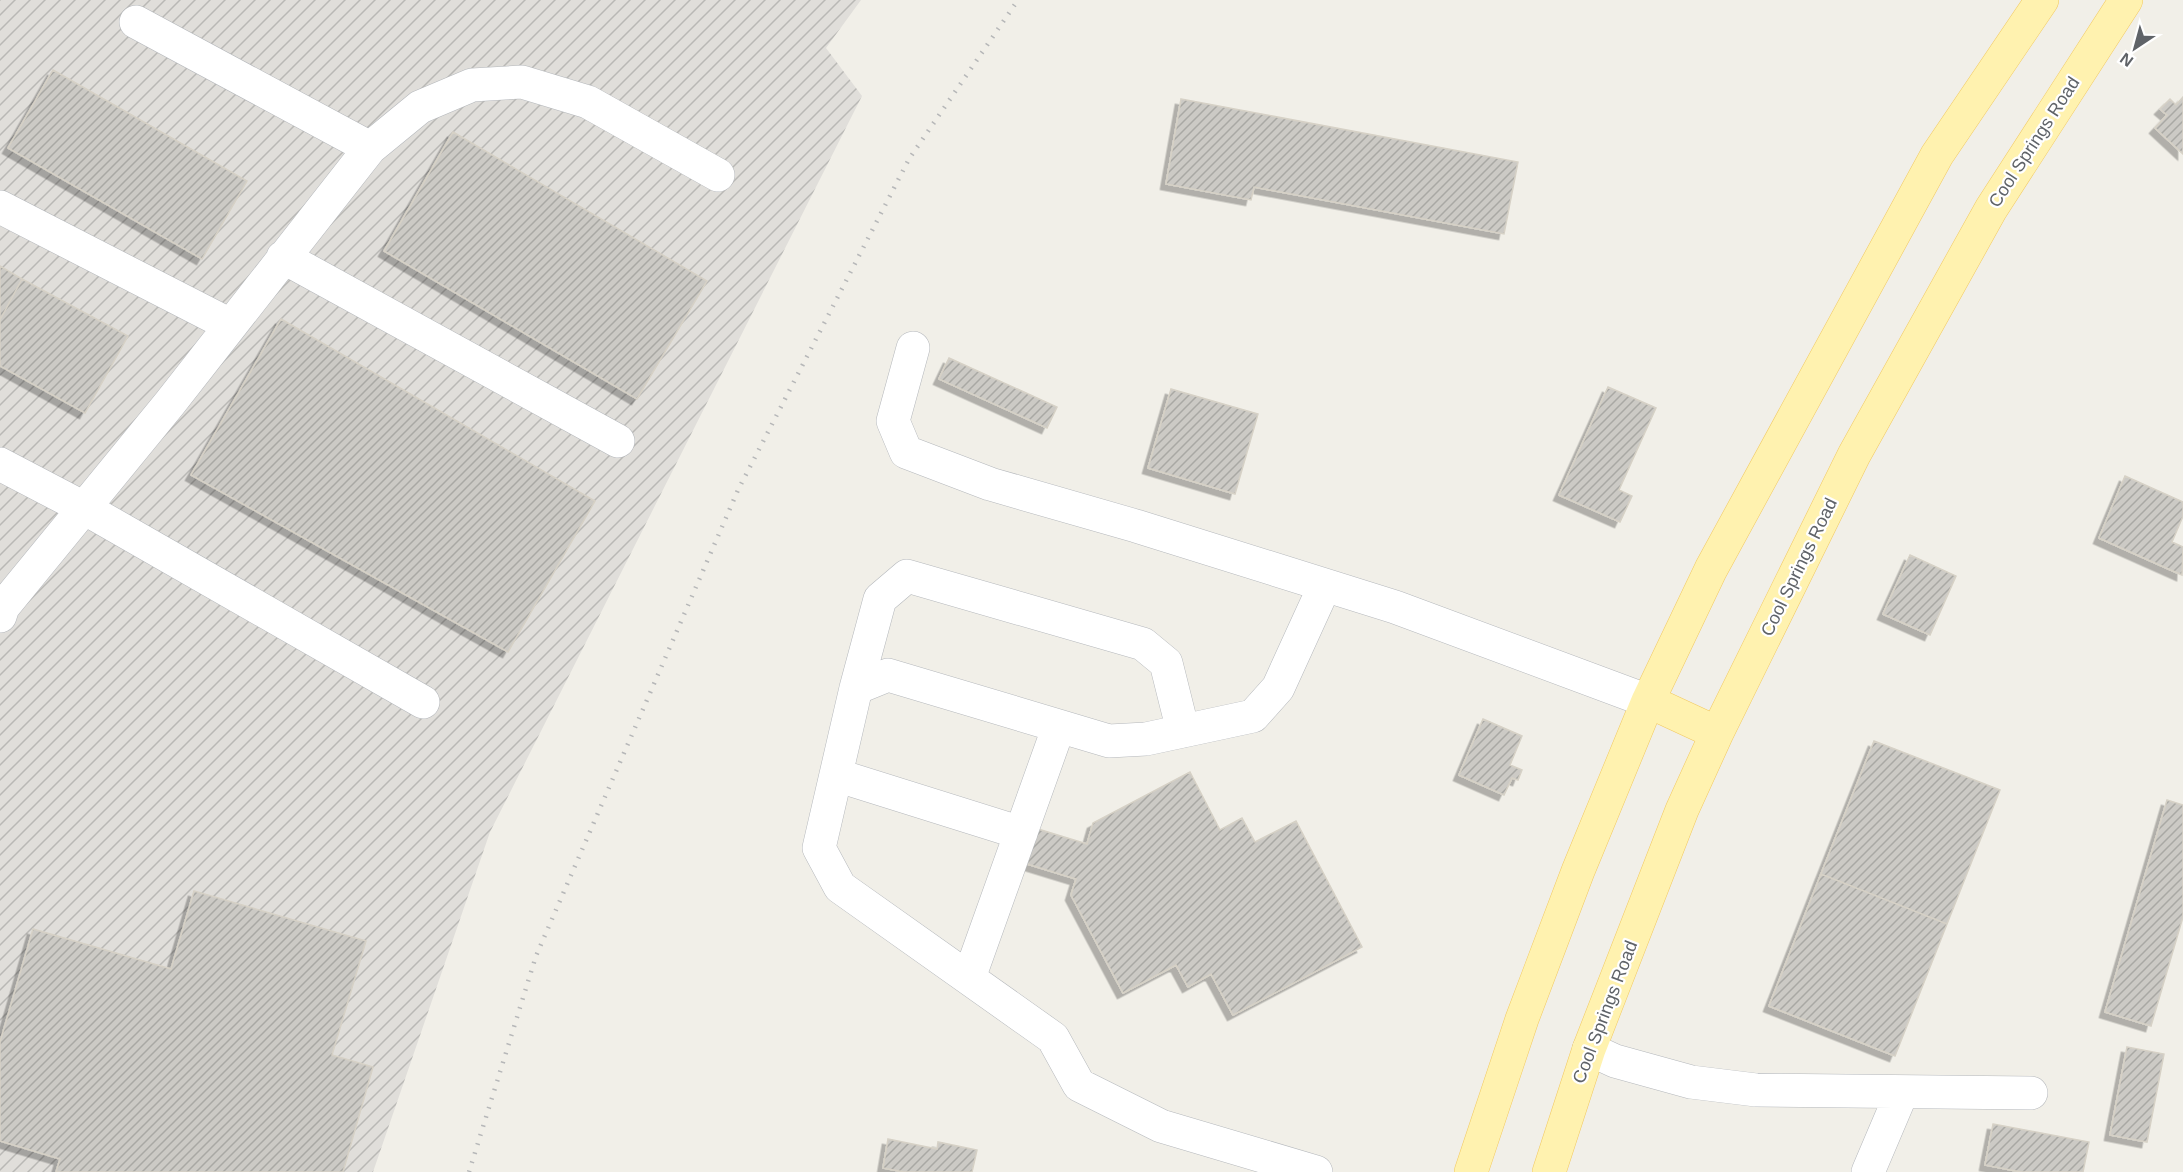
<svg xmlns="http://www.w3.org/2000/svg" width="2183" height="1172" viewBox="0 0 2183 1172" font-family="Helvetica,sans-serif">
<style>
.industrial{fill:url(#industrial-furrows)}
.building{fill:url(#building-hatch);stroke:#d6d1c6;stroke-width:1.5;filter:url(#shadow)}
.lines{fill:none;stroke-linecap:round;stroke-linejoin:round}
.minor-casing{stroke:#b5b8bc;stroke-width:34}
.major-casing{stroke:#f2c960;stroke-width:34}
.minor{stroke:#fff;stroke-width:33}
.major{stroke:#fff2af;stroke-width:33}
.rail{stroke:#b6b7b8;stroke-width:4.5;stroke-dasharray:1.5 8;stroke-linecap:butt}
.labels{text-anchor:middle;stroke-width:4.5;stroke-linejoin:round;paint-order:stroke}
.street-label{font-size:18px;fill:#5f6368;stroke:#fff}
</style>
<defs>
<pattern id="industrial-furrows" width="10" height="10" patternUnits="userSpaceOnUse" patternTransform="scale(1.5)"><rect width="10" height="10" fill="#e0deda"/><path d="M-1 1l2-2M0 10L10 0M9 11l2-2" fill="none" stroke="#b9b8b5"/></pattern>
<pattern id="building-hatch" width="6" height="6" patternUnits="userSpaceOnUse" patternTransform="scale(1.5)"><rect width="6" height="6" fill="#cccac5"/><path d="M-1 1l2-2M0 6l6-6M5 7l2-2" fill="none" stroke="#a9a8a4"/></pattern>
<filter id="shadow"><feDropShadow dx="-5.5" dy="5.5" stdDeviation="0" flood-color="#0004"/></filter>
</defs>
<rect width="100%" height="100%" fill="#f1efe8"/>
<path class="industrial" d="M0 0H861L826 48 862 96 490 832 373 1172H0Z"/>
<path class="building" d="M53 70 247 181 202 259 8 148Z
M2183 97V154L2155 128 2167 115 2160 109 2170 99 2176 105Z
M1181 99 1518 162 1504 234 1254 187 1251 200 1166 184Z
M453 132 707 281 637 399 384 251Z
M0 266 22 279 0 320Z
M22 279 128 336 85 413 0 366V320Z
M281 319 595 501 508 652 191 475Z
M949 358 1057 407 1047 428 939 379Z
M1608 387 1656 408 1619 490 1632 496 1620 522 1559 495Z
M1171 389 1258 414 1235 494 1148 468Z
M2125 476 2183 502V516L2172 542 2183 547 2182 575 2099 538Z
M1910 555 1956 576 1930 635 1883 614Z
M1483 719 1522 736 1510 765 1522 770 1518 780 1512 778 1504 795 1459 775Z
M1874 741 2000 790 1947 924 1821 874Z
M1190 772 1220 830 1242 818 1255 842 1296 821 1362 947 1233 1015 1211 974 1188 987 1176 965 1123 993 1071 895 1076 879 1027 864 1038 829 1087 844 1093 823Z
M2167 800 2183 805V917L2151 1026 2105 1012Z
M1821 874 1947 924 1895 1056 1769 1006Z
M194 891 366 941 332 1055 373 1067 343 1172H56L60 1159 0 1141V1042L33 929 171 969Z
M2127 1047 2164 1054 2147 1142 2110 1135Z
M1993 1124 2089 1142 2083 1172H2021L1985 1165Z
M888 1139 937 1149 938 1142 977 1150 972 1172H904L883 1168Z"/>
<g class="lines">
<g class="minor-casing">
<path id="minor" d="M136 22 370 148
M0 207 230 325
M283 257 618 441
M913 348 893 421 906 452 990 484 1136 526 1395 607 1648 701
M0 464 84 508 423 702
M0 616 3 607 170 403 370 148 420 107 472 85 522 82 588 102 718 175
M856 688 880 599 907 576 1143 644 1166 663 1183 731
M836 775 1021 833
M969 978 1059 726
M1589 1049 1615 1061 1691 1082 1756 1090 2031 1093
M1316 1172 1161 1126 1079 1085 1053 1038 840 887 819 848 856 688 888 675 1109 741 1146 739 1253 716 1278 688 1325 585
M1868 1172 1902 1092"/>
</g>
<g class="major-casing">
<path id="major" d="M1648 701 1717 733
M1471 1172 1522 1019 1578 871 1648 701 1711 569 1937 155 2042 0
M1549 1172 1589 1049 1682 810 1717 733 1854 455 1991 209 2126 0"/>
</g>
<use href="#minor" class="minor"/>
<use href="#major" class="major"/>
<path class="rail" d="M469 1172 536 956 738 490 909 159 1018 0"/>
</g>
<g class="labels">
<g class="street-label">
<text transform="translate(2034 142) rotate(-57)" y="6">Cool Springs Road</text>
<text transform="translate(1799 567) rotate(-64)" y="6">Cool Springs Road</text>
<text transform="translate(1605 1012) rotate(-69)" y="6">Cool Springs Road</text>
</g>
</g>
<g transform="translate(2135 48) rotate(216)" stroke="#ffffff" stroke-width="4.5" paint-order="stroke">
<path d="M0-4.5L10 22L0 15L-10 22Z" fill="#5f6368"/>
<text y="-9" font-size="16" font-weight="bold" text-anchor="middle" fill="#5f6368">N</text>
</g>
</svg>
